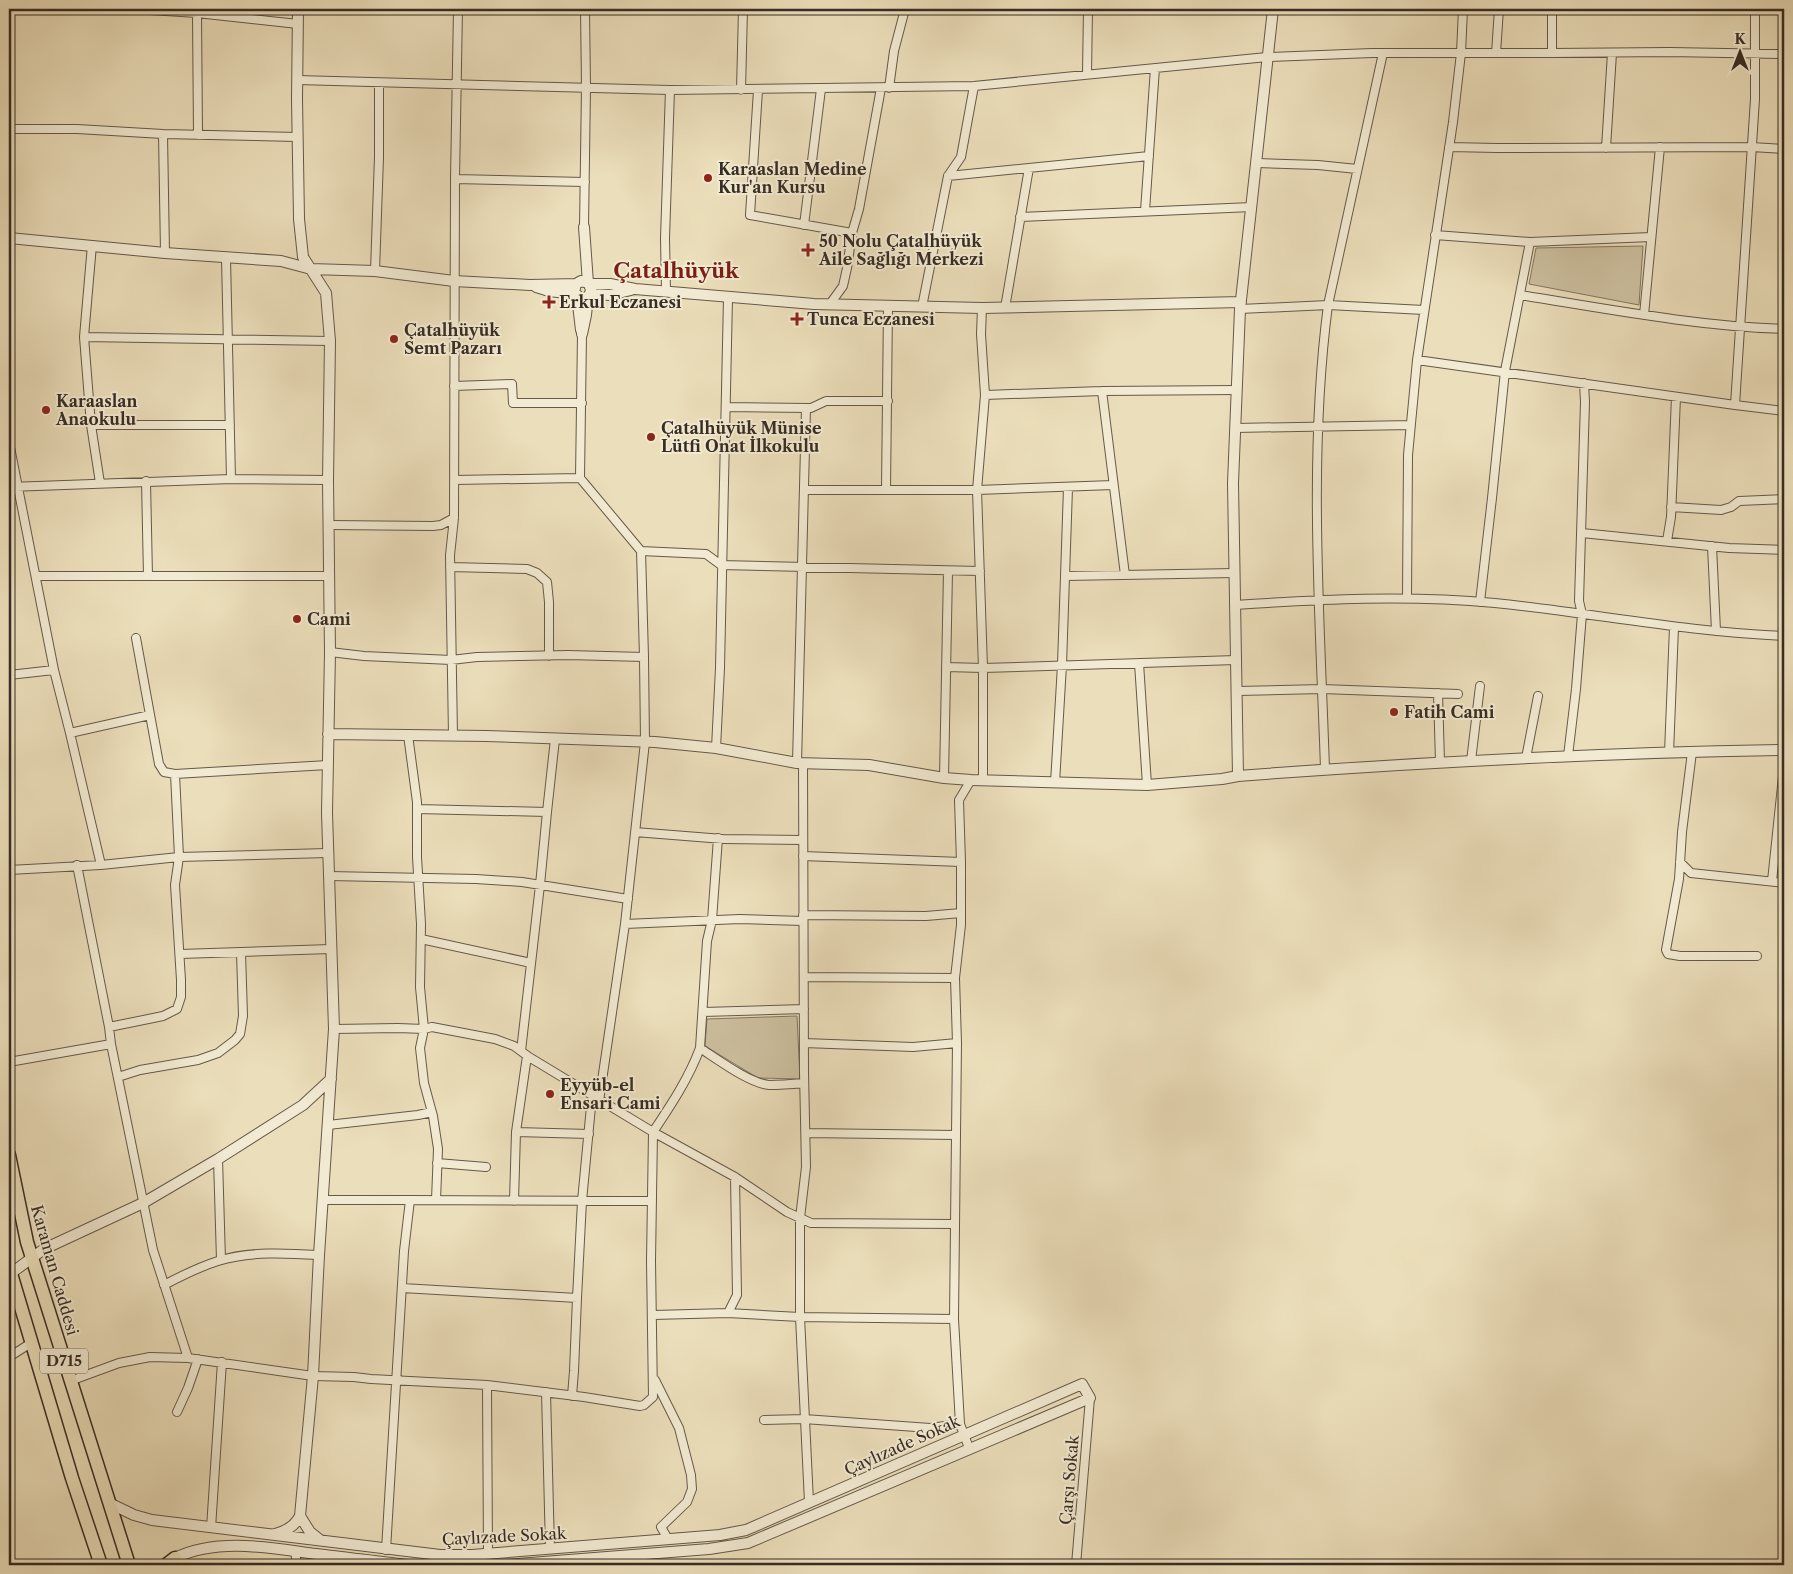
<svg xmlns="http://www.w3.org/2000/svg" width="1793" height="1574" viewBox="0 0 1793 1574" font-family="'Libre Caslon Text',serif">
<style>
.green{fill:#cdc0a0;stroke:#827662}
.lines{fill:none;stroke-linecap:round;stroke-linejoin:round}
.minor-casing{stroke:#65594a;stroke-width:10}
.tertiary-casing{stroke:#65594a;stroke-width:12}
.trunk-casing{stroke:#382d24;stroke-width:15}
.minor{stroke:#f2ead2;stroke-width:8}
.tertiary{stroke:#f2ead2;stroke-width:10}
.trunk{stroke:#ebdeba;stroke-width:12}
.poi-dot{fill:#8f2418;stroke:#f2ead2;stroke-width:2}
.labels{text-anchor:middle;stroke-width:4;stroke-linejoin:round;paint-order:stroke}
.shield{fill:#f2ead2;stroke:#706658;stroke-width:1}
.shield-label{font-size:15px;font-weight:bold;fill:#382d24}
.poi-label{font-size:16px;font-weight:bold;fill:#382d24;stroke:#f2ead2;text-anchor:start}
.street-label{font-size:16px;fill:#382d24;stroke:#f2ead2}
.district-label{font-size:21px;font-weight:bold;fill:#7a1f14;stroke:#f2ead2}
</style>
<rect width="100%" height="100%" fill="#ebdeba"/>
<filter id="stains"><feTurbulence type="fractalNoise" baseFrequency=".004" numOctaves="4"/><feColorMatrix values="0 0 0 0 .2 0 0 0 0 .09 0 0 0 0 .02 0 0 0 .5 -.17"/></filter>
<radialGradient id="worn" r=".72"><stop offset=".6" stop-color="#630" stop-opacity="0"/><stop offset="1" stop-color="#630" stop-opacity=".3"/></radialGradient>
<path class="green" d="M1643 246 1639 305 1529 284 1536 248Z
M797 1016 800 1079 758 1078 705 1046 707 1019Z"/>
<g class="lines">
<g class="minor-casing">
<path id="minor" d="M134 9 197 13 298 24
M1552 9V53L1670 52 1784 54
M1755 9V99L1735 405 1784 411
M197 13 198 135
M1496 53 1499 9
M1552 53H1461L1453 122 1417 360 1735 405
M1087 74 1088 9
M297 80 670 90 974 86 1267 57 1372 53H1461L1463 9
M889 88 894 51 905 9
M741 90 743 9
M758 90 750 215 852 233
M9 129H77L163 134 298 137
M163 134 165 253
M1449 147 1497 148 1752 147 1784 149
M1606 148 1612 53
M1257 163 1318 165 1357 169
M948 176 1149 156
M455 179 585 182
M1145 211 1155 68
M1020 217 1252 207
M804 225 821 89
M584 227 586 87 585 9
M1435 235 1530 242 1651 237
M92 245 84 337 91 425 100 483
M226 258 231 479
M375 271 379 157V83
M666 291 665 238 670 90
M1520 295C1608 309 1695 326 1784 329
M830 304 843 286 847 268 852 233 859 209 881 88
M922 307 948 176 961 157 974 86
M982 308 981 334 985 395 977 490 983 668V781
M1005 308 1029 168
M1240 309 1328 305 1383 53
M1644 315 1660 147
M582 334 580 478 641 551 644 657
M84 337 330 341
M454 386 512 384 513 403H582
M1102 391 1125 575
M985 395 1102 391 1237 390
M727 407 811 408 826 401H888
M91 425H230
M1235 428 1411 425
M9 442 54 670 70 733 101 865
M454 480 580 478
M146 481 148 576
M9 487 231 479 328 480
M804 490H977L1113 485
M886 490 888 306
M1671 507 1721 510 1731 507 1739 501 1784 499
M329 525 433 526 441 525 454 518
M1582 533 1729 548 1784 550
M1667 541 1671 517 1676 397
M1712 546 1716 631
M641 551 706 554 721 565 980 571
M450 567 527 569 537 573 547 582 549 602V656
M36 576H329
M1065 576 1235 573
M1407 598 1408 455 1417 360
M1480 602 1492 498 1505 371 1530 242
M1235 605C1323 599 1407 595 1495 603 1592 613 1687 632 1784 636
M330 652 364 656 451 660 477 657 568 655 644 657 645 742 625 924 740 919 803 921
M1139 663 1147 785
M946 667 983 668 1236 660
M9 675 54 670
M1237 691 1322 689 1458 694
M1438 693 1440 762
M70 733 150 715
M408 735 417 802V857L421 924 420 987 424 1029 420 1048 424 1083 433 1116 438 1149 436 1200
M453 736 450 555 454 518 455 179 458 9
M716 748 720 668 728 298
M1692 752 1682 832 1679 879 1666 950 1668 954 1680 956H1757
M1669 753 1674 627
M1568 756 1576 689 1582 614 1579 601 1585 402 1584 383
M1526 758 1538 696
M1471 761 1480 686
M797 763 806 408
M803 763 804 1072 806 1167 800 1218V1317L809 1502
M1325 769C1320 616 1308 457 1328 305L1424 310
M175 774 328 765
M944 778 948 571
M1055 783 1062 665 1068 488
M417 809 547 812 555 739
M635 832 723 839 803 840
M803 856 961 862V925L955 978 957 1043 954 1319 960 1424 969 1448
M961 862 959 800 971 780
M1680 862 1691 873 1784 883
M77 865 109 1027 111 1044 153 1250 188 1358 313 1376 354 1377 371 1379 487 1385
M9 870 101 865 179 857 328 853
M329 876 476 879 522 882 628 899
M1772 881 1784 767
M803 915 926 916 961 913
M421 939 531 963
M180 954 331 949
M804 977 955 978
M703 1012 804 1009
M109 1027 163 1016 177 1009 181 997V980L175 885 179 857 175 774 164 772 159 764 136 638
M334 1029 398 1028 424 1029 432 1027 495 1039 514 1046 529 1057 653 1132C671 1105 689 1078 700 1048L707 941 712 920 718 838
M804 1043 913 1047 957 1043
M700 1048C717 1059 749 1083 769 1085 781 1085 793 1084 804 1083
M521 1051 540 885 547 812
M9 1062 111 1044
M118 1077 140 1070 198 1060 218 1053 235 1040 240 1034 243 1016 241 952
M599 1101 625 924
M328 1125 418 1115 432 1112
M516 1132 589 1134
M806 1133 956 1135
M218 1159 221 1260
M437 1163 486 1167
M322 1200H410
M514 1201 516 1132 527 1056
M164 1285C181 1276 199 1267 218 1261 250 1251 286 1253 319 1255
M402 1288 577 1298 582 1201 592 1096
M728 1313 800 1317 954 1319
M653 1315 728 1313 737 1295 735 1177
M9 1357 31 1343
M655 1380 679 1428 691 1475 692 1489 687 1502 661 1527 668 1539
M70 1381 119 1363 150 1357 188 1358
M546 1392 550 1549
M572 1396 574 1371 577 1298
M177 1412 188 1388 198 1359
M764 1420 804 1419 930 1428 960 1424
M211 1528 222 1362
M386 1550 404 1251 410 1200 652 1201
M295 1551 297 1565
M488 1554 487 1385 584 1397 640 1406 644 1405 653 1397 651 1261 653 1132 735 1177 787 1212 811 1223 955 1224
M1076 1565 1090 1398"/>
</g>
<g class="tertiary-casing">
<path id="tertiary" d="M298 9 297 99 299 219 303 257 326 293 330 341 328 480 330 652 327 813 334 1029 319 1255 313 1376 300 1516
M584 227 588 283
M9 238 165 253 281 261 311 269 375 271 454 281 530 285 576 284
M590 284H610L635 289 814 304 982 308 1241 302
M536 287 549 291 575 294
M590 294 591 289 588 283 581 281 576 284 574 292 580 298H586L590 294 610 295 631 290
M577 296 581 330
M582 334 586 315 588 296
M328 734 486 736 655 742 716 748 797 763 869 765 944 778 971 780 1147 785 1222 779 1238 776C1420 762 1602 753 1784 750
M1238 776 1233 483 1240 309 1273 9
M10 1274 44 1249 143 1203 218 1159 303 1105 331 1079
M109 1503 134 1515 152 1520 440 1555H472L720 1535 746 1530 1082 1384 1090 1398 748 1543 709 1549 504 1565
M275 1534C287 1531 295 1526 300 1516L310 1532 320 1540
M175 1558C218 1537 271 1548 316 1554 347 1558 377 1561 408 1565"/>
</g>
<g class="trunk-casing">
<path id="trunk" d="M9 1155 27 1242 129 1565
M9 1267 72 1478 101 1565
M166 1565 175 1558"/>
</g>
<use href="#minor" class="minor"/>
<use href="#tertiary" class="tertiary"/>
<use href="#trunk" class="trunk"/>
</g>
<g class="poi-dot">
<circle cx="708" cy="178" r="5"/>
<path d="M805.5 242.5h5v5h5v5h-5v5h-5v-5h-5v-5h5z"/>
<path d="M546.5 294.5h5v5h5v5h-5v5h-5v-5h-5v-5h5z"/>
<path d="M794.5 311.5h5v5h5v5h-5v5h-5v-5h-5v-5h5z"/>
<circle cx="394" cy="339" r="5"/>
<circle cx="46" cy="410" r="5"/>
<circle cx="651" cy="437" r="5"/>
<circle cx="297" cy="619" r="5"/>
<circle cx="1394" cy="712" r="5"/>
<circle cx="550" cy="1094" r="5"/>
</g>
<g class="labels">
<rect class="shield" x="40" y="1348.5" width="48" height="25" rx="4"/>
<g class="shield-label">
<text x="64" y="1366">D715</text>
</g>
<g class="poi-label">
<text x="718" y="175">Karaaslan Medine<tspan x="718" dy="18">Kur'an Kursu</tspan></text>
<text x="819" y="247">50 Nolu Çatalhüyük<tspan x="819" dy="18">Aile Sağlığı Merkezi</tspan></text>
<text x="559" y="308">Erkul Eczanesi</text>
<text x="807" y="325">Tunca Eczanesi</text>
<text x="404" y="336">Çatalhüyük<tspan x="404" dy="18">Semt Pazarı</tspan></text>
<text x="56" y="407">Karaaslan<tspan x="56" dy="18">Anaokulu</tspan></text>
<text x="661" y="434">Çatalhüyük Münise<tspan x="661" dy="18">Lütfi Onat İlkokulu</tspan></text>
<text x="307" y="625">Cami</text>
<text x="1404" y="718">Fatih Cami</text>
<text x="560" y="1091">Eyyüb-el<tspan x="560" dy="18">Ensari Cami</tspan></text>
</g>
<g class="street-label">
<text transform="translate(55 1270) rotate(74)" y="6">Karaman Caddesi</text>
<text transform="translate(902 1445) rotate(-24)" y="6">Çaylızade Sokak</text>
<text transform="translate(1069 1480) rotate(-85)" y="6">Çarşı Sokak</text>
<text transform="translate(504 1536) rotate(-3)" y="6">Çaylızade Sokak</text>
</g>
<g class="district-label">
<text x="676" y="278">Çatalhüyük</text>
</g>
</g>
<rect width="1793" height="1574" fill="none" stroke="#ebdeba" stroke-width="30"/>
<rect x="10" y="10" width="1773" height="1554" fill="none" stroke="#382d24" stroke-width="2.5"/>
<rect x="15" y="15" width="1763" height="1544" fill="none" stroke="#382d24"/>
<g transform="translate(1740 52)" stroke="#f2ead2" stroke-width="4" paint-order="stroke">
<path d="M0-4L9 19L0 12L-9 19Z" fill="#382d24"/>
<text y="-8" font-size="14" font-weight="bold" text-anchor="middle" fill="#382d24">K</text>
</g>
<rect width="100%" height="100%" filter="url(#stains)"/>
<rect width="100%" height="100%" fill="url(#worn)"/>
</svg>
